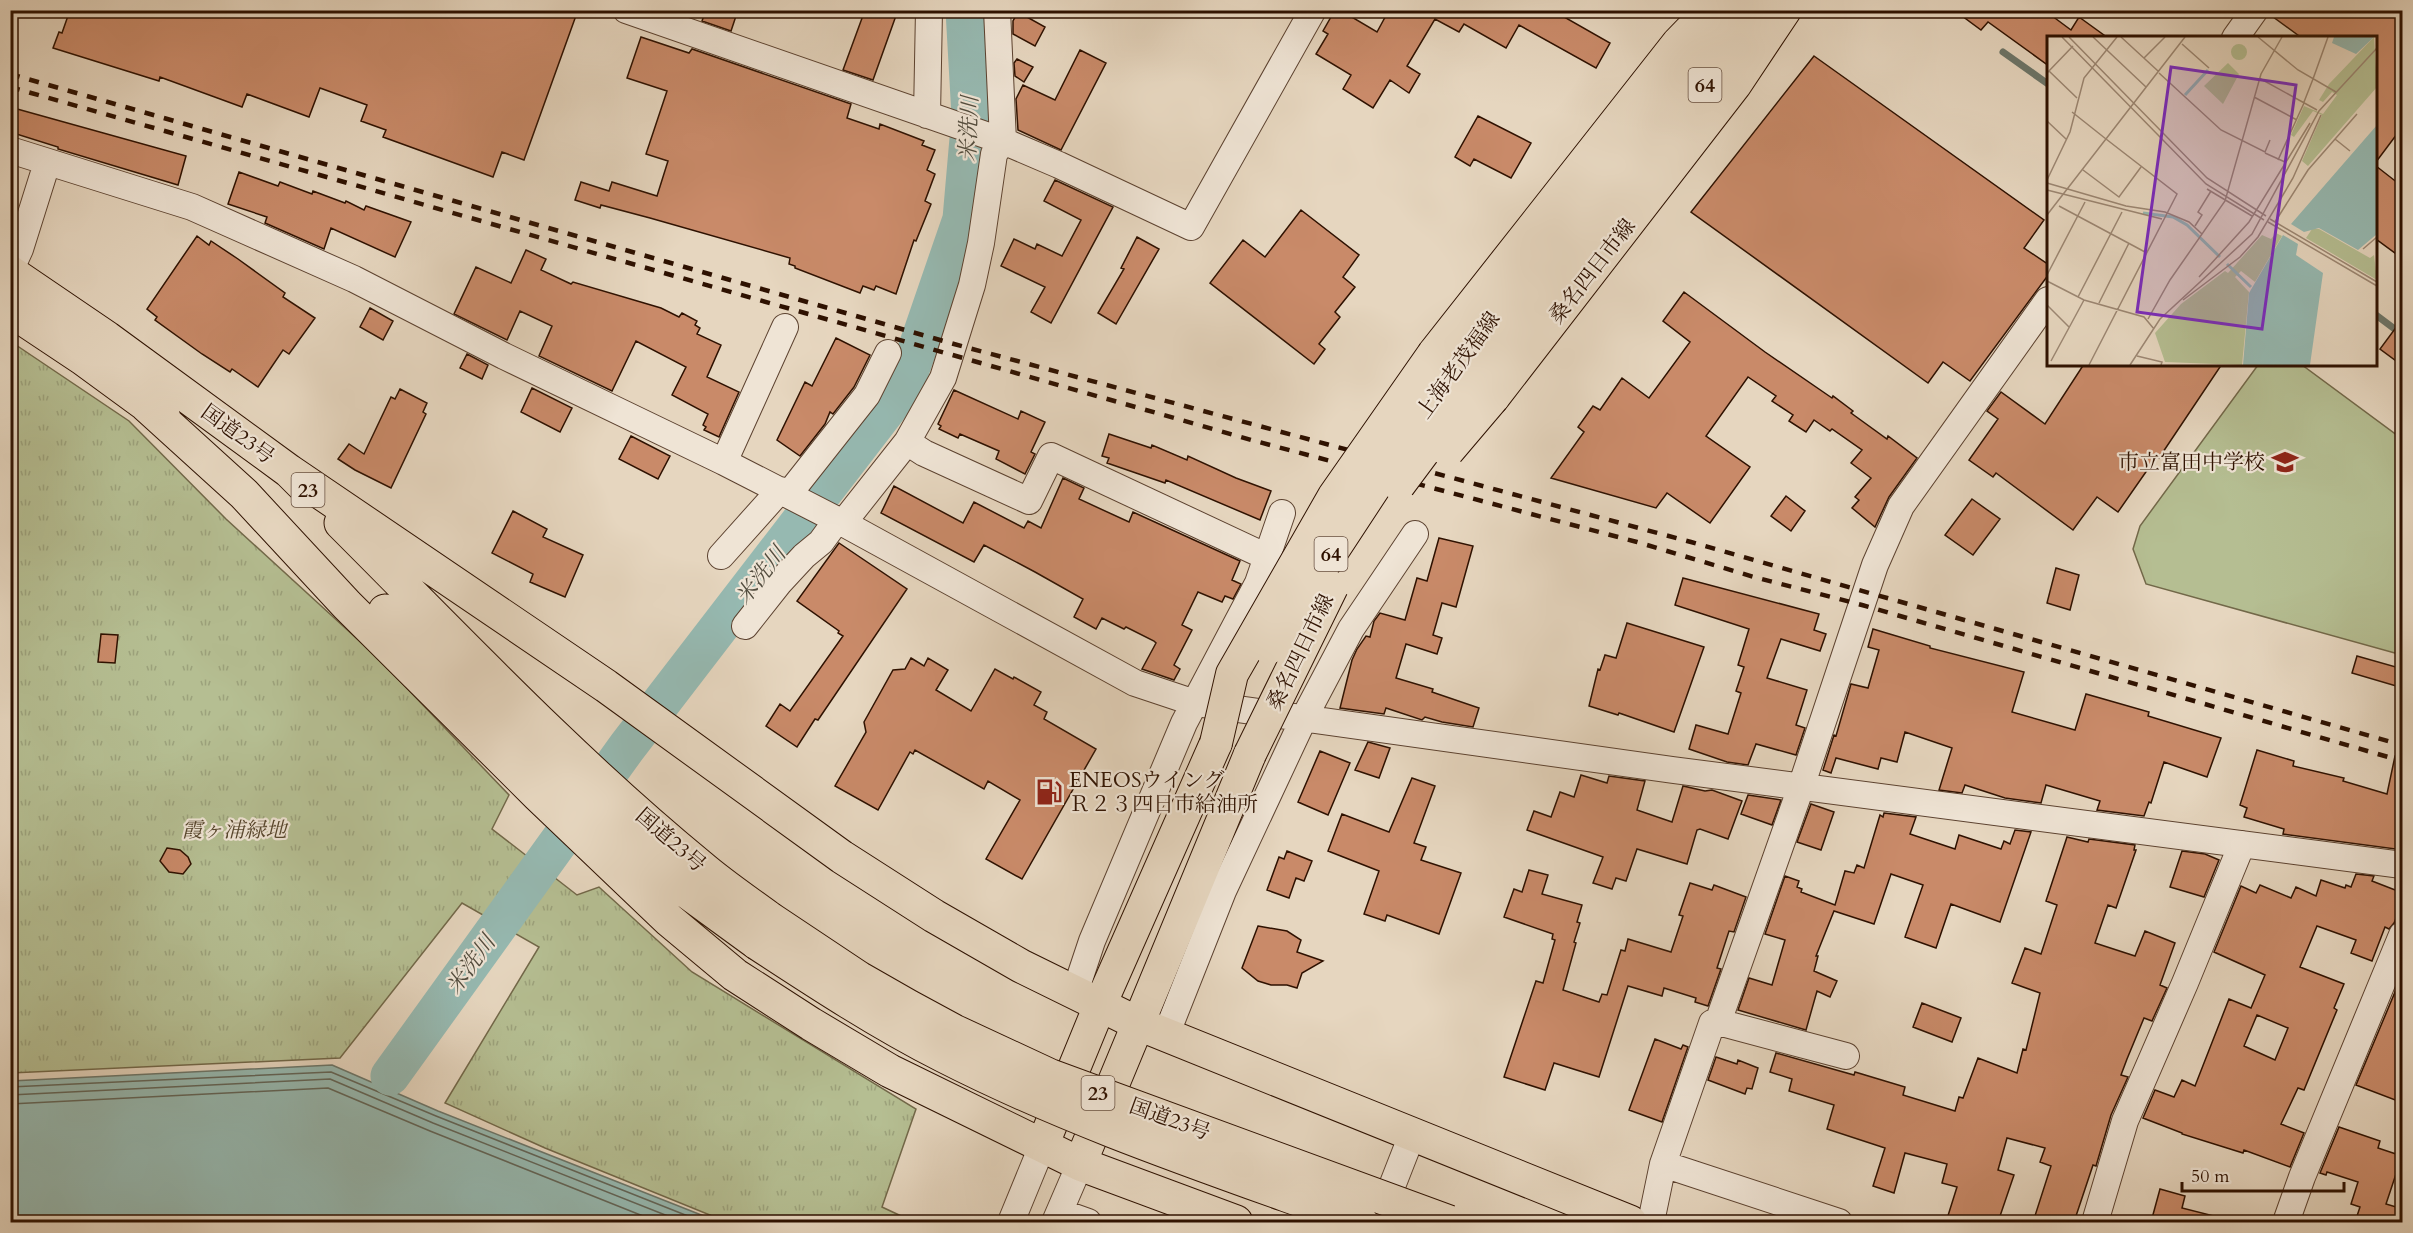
<svg xmlns="http://www.w3.org/2000/svg" width="2413" height="1233" viewBox="0 0 2413 1233" font-family="Cardo,'Noto Serif JP',serif">
<style>
.green{fill:#b5be92;stroke:#726849;stroke-width:1.5}
.park{fill:url(#park-tufts);stroke:#726849;stroke-width:1.5}
.water{fill:#96b9b1;stroke:#6c766a;stroke-width:1.5}
.lines{fill:none;stroke-linecap:round;stroke-linejoin:round}
.shore{stroke:#626558;stroke-width:1.5}
.stream{stroke:#6c766a;stroke-width:7}
.river{stroke:#96b9b1;stroke-width:39}
.building{fill:#c98a69;stroke:#2e1100;stroke-width:1.5;fill-rule:evenodd}
.minor-casing{stroke:#5c4230;stroke-width:28}
.major-casing{stroke:#2e1100;stroke-width:34}
.highway-casing{stroke:#2e1100;stroke-width:35}
.minor{stroke:#efe4d5;stroke-width:26}
.major{stroke:#e6d6bf;stroke-width:32}
.highway{stroke:#e6d6bf;stroke-width:33}
.rail{stroke:#2e1100;stroke-width:4.5;stroke-dasharray:10 10;stroke-linecap:butt}
.major-bridge-casing{stroke:#2e1100;stroke-width:34;stroke-linecap:butt}
.highway-bridge-casing{stroke:#2e1100;stroke-width:35;stroke-linecap:butt}
.major-bridge{stroke:#e6d6bf;stroke-width:32}
.highway-bridge{stroke:#e6d6bf;stroke-width:33}
.labels{text-anchor:middle;stroke-width:4.5;stroke-linejoin:round;paint-order:stroke}
.shield{fill:#efe4d5;stroke:#685040;stroke-width:1.5}
.shield-label{font-size:20px;font-weight:bold;fill:#2e1100}
.street-label{font-size:21px;fill:#2e1100;stroke:#efe4d5}
.poi-label{font-size:21px;fill:#2e1100;stroke:#efe4d5;text-anchor:end}
.park-label{font-size:21px;font-style:italic;fill:#56452c;stroke:#efe4d5}
.water-label{font-size:22px;font-style:italic;fill:#524c3e;stroke:#efe4d5}
.inset-river{fill:none;stroke:#96b9b1;stroke-width:3}
.inset-road{fill:none;stroke:#9c8773;stroke-width:1.5}
.view{fill:#7b2cbf;fill-opacity:0.15;stroke:#7b2cbf;stroke-width:3}
.inset-edge{fill:none;stroke:#2e1100;stroke-width:3}
</style>
<defs>
<pattern id="park-tufts" width="24" height="20" patternUnits="userSpaceOnUse" patternTransform="scale(1.5)"><rect width="24" height="20" fill="#b5be92"/><path d="M3 7l-1-3M5 7V3M7 7l1-3M15 17l-1-3M17 17v-4M19 17l1-3" fill="none" stroke="#9ca27c"/></pattern>
</defs>
<rect width="100%" height="100%" fill="#e6d6bf"/>
<filter id="stains"><feTurbulence type="fractalNoise" baseFrequency=".00333" numOctaves="4"/><feColorMatrix values="0 0 0 0 .2 0 0 0 0 .09 0 0 0 0 .02 0 0 0 .5 -.17"/></filter>
<radialGradient id="worn" r=".72"><stop offset=".6" stop-color="#630" stop-opacity="0"/><stop offset="1" stop-color="#630" stop-opacity=".3"/></radialGradient>
<path class="green" d="M2258 365H2302L2402 439V655L2146 584 2133 549 2140 526Z"/>
<path class="park" d="M10 341 129 421 226 519 378 658 509 795 492 829 577 895 599 887 692 972 916 1109 882 1207 914 1222H727L545 1148 445 1103 539 947 462 903 340 1058 11 1073Z"/>
<path class="water" d="M332 1065 438 1111 719 1222H11V1081Z"/>
<g class="lines">
<path class="shore" d="M10 1087 331 1072 436 1116 703 1222
M10 1095 330 1079 433 1123 683 1222
M10 1104 328 1088 430 1131 658 1222"/>
<path class="stream" d="M2003 52 2048 84
M2376 315 2400 333"/>
<path class="river" d="M390 1076 627 747 890 405 910 370 962 219 971 116 965 10"/>
</g>
<path class="building" d="M70 10H578L524 160 502 152 493 177 383 137 386 130 361 121 367 105 320 88 309 117 247 94 242 107 160 77 159 81 53 48 59 32 62 33Z
M706 10H738L731 31 702 21Z
M865 10H898L873 80 843 70Z
M1335 10H1340L1377 32 1389 10H1552L1610 43 1596 68 1519 25 1506 48 1464 24 1459 32 1435 19 1407 66 1420 74 1409 93 1390 80 1373 108 1343 89 1351 75 1316 54 1328 34 1323 31Z
M1954 10H2044L2071 30 2079 17 2108 38H2049V66L1988 22 1981 30Z
M2270 10H2403V126L2376 162V38H2302L2269 14Z
M1018 12 1045 27 1035 46 1013 34V21Z
M641 37 689 53 692 49 851 104 847 118 879 129 880 124 924 141 922 145 935 150 927 170 935 174 925 201 931 204 916 241 914 240 896 294 876 286 874 290 863 286 860 293 795 268V266L789 264 790 258 650 218 601 205 600 208 575 200 581 182 609 191 612 182 657 196 668 161 646 154 667 91 627 78Z
M1080 50 1106 63 1061 150 1018 130 1016 99 1023 85 1055 100Z
M1814 56 2044 220 2024 248 2049 265V274L1970 381 1943 362 1928 383 1691 212Z
M1017 59 1033 67 1024 82 1015 76 1014 63Z
M10 107 186 156 178 185 58 149V147L10 132Z
M1478 116 1531 143 1511 178 1474 159 1470 166 1455 157Z
M2376 166 2403 187V259L2376 239Z
M239 172 278 186 280 182 312 194 313 191 345 203 346 201 364 210 366 206 411 222 395 257 331 228 324 249 265 223 267 217 228 204Z
M1055 180 1113 207 1051 323 1031 312 1045 287 1001 266 1014 239 1035 249 1037 244 1062 256 1081 220 1044 201Z
M1301 210 1359 255 1343 277 1355 287 1335 312 1340 317 1319 344 1325 349 1314 364 1210 283 1243 240 1265 257Z
M197 236 209 245 211 241 238 259 285 293 283 297 315 318 289 354 283 350 258 387 232 369 230 372 202 354 155 320 157 317 147 309Z
M1137 237 1159 249 1116 324 1098 313 1124 269 1121 268Z
M526 250 546 259 541 270 571 284 573 282 661 308 679 317 682 313 697 321 695 325 700 328 697 334 721 345 707 377 739 392 719 437 704 430 706 427 703 425 708 414 672 395 686 367 636 341 612 391 539 356 552 326 520 311 507 340 454 314 476 267 511 283Z
M1684 292 1765 352 1832 398 1833 396 1853 411 1851 413 1887 439 1888 436 1917 458 1889 497 1875 527 1852 508 1859 500 1855 497 1871 478 1851 463 1862 450 1832 429 1830 431 1814 420 1806 432 1789 421 1793 415 1772 401 1776 396 1748 377 1706 436 1750 467 1710 523 1667 493 1656 508 1551 478 1584 432 1578 427 1593 406 1600 410 1622 378 1649 398 1690 342 1663 321Z
M370 308 393 321 383 340 360 327Z
M2403 318V366L2380 349Z
M836 338 870 355 854 387 833 414 830 412 825 424 800 456 777 440 805 382 812 386Z
M467 354 488 365 482 379 460 368Z
M2084 364H2222L2159 458 2157 456 2118 512 2097 497 2073 530 1996 473 1993 477 1969 460 1998 419 1987 411 2001 392 2045 424Z
M532 388 572 408 560 432 521 412Z
M400 389 427 403 423 412 426 414 391 488 355 470 338 459 349 444 364 454 391 397 395 399Z
M954 390 1018 419 1021 411 1045 422 1031 452 1035 454 1025 474 996 459 999 451 960 434 958 438 939 429 941 426 938 424Z
M1109 434 1151 448 1152 445 1187 460 1188 456 1236 478 1271 491 1260 520 1166 480 1165 483 1107 463 1109 458 1102 456Z
M631 436 670 456 658 479 619 459Z
M1063 478 1084 488 1079 499 1129 522 1133 512 1240 561 1232 580 1241 584 1233 599 1225 596 1222 602 1198 592 1182 625 1192 630 1174 665 1180 669 1174 680 1142 669 1156 643 1154 641 1126 627 1124 629 1102 618 1096 629 1074 617 1083 599 1035 572 984 545 974 562 881 513 894 486 963 523 974 502 1024 528 1028 521 1041 528Z
M1786 496 1805 511 1791 531 1771 516Z
M1972 499 2000 519 1973 555 1945 535Z
M513 511 547 529 543 537 583 555 565 597 530 582 533 574 492 553Z
M1439 538 1473 546 1456 607 1442 603 1433 635 1442 638 1437 654 1406 644 1396 678 1433 689 1432 692 1479 708 1473 727 1442 722 1425 717 1422 720 1386 708 1384 714 1340 708 1352 660 1357 649 1366 636 1370 637 1374 621 1380 613 1405 620 1417 578 1427 581Z
M839 543 907 589 818 720 815 719 797 747 766 726 780 704 790 711 843 636 838 633 839 631 797 601Z
M2056 568 2079 575 2070 610 2047 603Z
M1683 578 1819 614 1814 630 1826 634 1820 651 1781 639 1767 678 1807 690 1796 725 1805 728 1796 755 1756 744 1748 765 1727 762 1689 749 1696 725 1728 734 1741 693 1736 691 1744 667 1738 665 1749 629 1675 605Z
M1627 623 1704 647 1674 732 1619 713 1618 715 1589 706 1598 669 1600 670 1605 655 1616 658Z
M1873 629 1930 646V648L2024 672 2012 712 2075 730 2086 694 2149 712 2148 716 2221 738 2207 777 2164 762 2151 803 2149 802 2144 816 2097 810 2100 801 2046 785 2041 803 2005 798 1965 785 1962 793 1939 790 1952 748 1905 732 1897 762 1881 758 1878 769 1836 758 1831 773 1823 770 1834 735 1836 736 1851 684 1868 688 1879 650 1868 647Z
M101 634 118 635 115 663 98 662Z
M2357 656 2403 669V688L2352 673Z
M911 658 924 666 928 658 948 670 936 690 971 711 995 669 1013 679 1014 677 1041 692 1034 705 1047 712 1044 719 1096 749 1022 879 986 859 1020 800 988 781 984 789 915 750 913 754 910 752 878 810 835 786 866 732 864 722 893 670 905 669Z
M1368 742 1390 748 1379 778 1355 770Z
M2257 750 2294 761 2293 766 2344 778 2343 781 2387 794 2395 756 2403 757V850L2283 834 2284 829 2244 817 2247 808 2240 805Z
M1320 751 1350 763 1328 815 1298 802Z
M1581 775 1607 783 1609 776 1645 781 1637 810 1672 822 1683 786 1705 791 1712 790 1742 801 1728 839 1700 829 1697 830 1687 864 1637 849 1626 881 1616 878 1612 889 1593 883 1603 857 1527 830 1534 811 1551 817 1560 792 1574 797Z
M1412 778 1435 786 1414 843 1426 847 1421 860 1461 873 1439 934 1387 915 1385 921 1364 914 1379 871 1328 851 1342 814 1389 832Z
M1748 795 1781 800 1772 825 1741 814Z
M1811 804 1834 812 1821 850 1797 842Z
M1884 813 1916 817 1910 834 1955 849 1959 835 2001 849 2004 841 2010 844 2015 830 2031 832 2000 922 1951 904 1936 948 1905 937 1923 885 1891 874 1874 924 1834 911 1816 956H1818L1814 971 1837 981 1830 997 1817 991 1806 1030 1738 1010 1749 978 1772 985 1785 940 1765 934 1785 876 1799 881 1797 887 1802 889 1801 892 1835 905 1845 871 1854 873 1857 865 1864 868 1880 815 1883 817Z
M2067 837 2088 842 2089 839 2135 845 2134 850H2136L2116 908 2108 905 2095 943 2135 956 2145 931 2175 943 2160 985 2167 988 2152 1021 2144 1018 2127 1059 2121 1075 2128 1077 2111 1115 2096 1166 2093 1165 2074 1222H2033L2051 1166 2040 1162 2045 1148 2007 1138 1998 1170 2014 1175 1998 1222H1946L1957 1187 1942 1183 1947 1164 1905 1153 1894 1193 1873 1186 1885 1148 1827 1129 1834 1105 1789 1091 1792 1079 1770 1072 1776 1053 1854 1075 1855 1072 1905 1087 1903 1095 1955 1111 1959 1097 1963 1098 1978 1058 2017 1073 2023 1049 2026 1050 2040 993 2012 983 2025 948 2041 954 2057 905 2046 901Z
M167 848 180 850 188 857 191 864 183 874 169 872 160 861Z
M1287 851 1312 861 1304 881 1296 878 1289 898 1267 890 1279 857 1284 859Z
M2182 851 2205 854 2219 860 2204 897 2170 887Z
M1529 870 1548 875 1542 894 1582 905 1577 922 1580 923 1574 942 1576 943 1563 990 1599 1002 1602 994 1607 995 1621 950 1625 951 1628 939 1671 952 1683 916 1679 915 1690 883 1712 890 1714 885 1746 897 1734 932 1729 931 1717 968 1721 969 1708 1006 1695 1002 1696 998 1664 988 1662 996 1628 986 1599 1077 1554 1063 1545 1090 1504 1077 1536 981 1543 983 1555 940 1552 939 1553 934 1504 917 1514 889 1522 892Z
M2356 874 2374 876 2372 881 2403 893V902L2394 923 2389 929 2385 927 2372 961 2351 953 2356 940 2317 926 2300 967 2344 984 2334 1008 2337 1010 2304 1090 2298 1088 2281 1124 2304 1133 2290 1167 2244 1150 2243 1153 2182 1134V1133L2143 1118 2155 1090 2174 1097 2182 1080 2195 1086 2229 999 2251 1008 2265 975 2214 952 2241 886 2256 893 2260 885 2291 898 2296 887 2316 896 2321 880 2345 888 2346 885 2351 887ZM2257 1015 2288 1028 2275 1060 2244 1046Z
M1258 926 1287 931 1301 940 1297 952 1323 961 1302 973 1297 988 1287 985H1271L1258 981 1242 968Z
M2403 973V1103L2356 1085Z
M1922 1003 1961 1018 1952 1042 1913 1027Z
M1655 1039 1681 1049 1683 1045 1688 1047 1662 1122 1629 1110Z
M1716 1057 1737 1064 1738 1060 1758 1068 1752 1089 1747 1088 1745 1094 1708 1080Z
M2339 1127 2380 1141 2378 1148 2402 1156 2386 1204 2403 1209V1222H2355L2360 1207 2351 1204 2358 1182 2327 1172 2326 1175 2320 1173Z
M2160 1189 2185 1196 2182 1208 2214 1216V1222H2151Z"/>
<g class="lines">
<g class="minor-casing">
<path id="minor" d="M626 10 1003 141 1059 165 1191 227 1313 10
M2235 38 2255 10
M927 115 929 10
M10 150 192 207 354 279 504 356 724 462 843 523 1135 683 1195 703 1673 770 2402 865
M10 271 20 249 47 163
M907 442 924 453 1029 501 1051 456 1267 557
M724 462 785 327
M788 495 867 395 888 353
M843 523 907 442 943 378 972 285 981 243 994 154 1003 141 997 10
M721 556 780 490
M745 626 779 583 804 556 821 542 837 520
M1075 992 1092 941 1184 723 1258 583 1282 513
M1166 1035 1223 891 1304 718 1351 629 1415 534
M1846 1056 1718 1022 1801 787 1875 565 1901 506 2048 300
M1663 1164 1839 1222
M1060 1212 1088 1222
M1011 1222 1043 1144
M1055 1222 1080 1164
M1378 1222 1412 1135
M1651 1222 1663 1164 1712 1023
M2095 1222 2125 1121 2185 983 2242 844
M2286 1222 2302 1177 2402 935"/>
</g>
<g class="major-casing">
<path id="major" d="M1434 353 1678 43 1710 10
M1452 369 1733 10
M1472 387 1753 25
M1493 398 1735 85 1785 10
M1043 1144 1100 1005 1216 743
M1080 1164 1250 754"/>
</g>
<g class="highway-casing">
<path id="highway" d="M10 272 107 338 289 471 304 486
M10 310 82 358 164 418
M146 405 244 494 347 605 538 795 669 920 735 975 811 1024 890 1071 1080 1164 1236 1222
M289 471 606 686 842 857 934 916 1021 966 1139 1024 1630 1222
M341 523C458 640 572 761 700 866 722 885 746 901 769 918
M385 611 615 832 683 889 757 943"/>
</g>
<use href="#minor" class="minor"/>
<use href="#major" class="major"/>
<use href="#highway" class="highway"/>
<path class="rail" d="M10 74 954 344 1691 542 2402 745
M10 87 1255 441 1637 542 1754 577 1862 605 2402 761"/>
<g class="major-bridge-casing">
<path id="major-bridge" d="M1448 451 1493 398
M1399 485 1472 387
M1269 648 1452 369
M1216 743 1232 674 1334 496 1434 353
M1250 754 1332 587"/>
</g>
<g class="highway-bridge-casing">
<path id="highway-bridge" d="M769 918 859 978 908 1006 954 1031 1051 1076 1449 1222
M757 943C818 983 879 1023 944 1056 1077 1124 1221 1171 1361 1222"/>
</g>
<use href="#major-bridge" class="major-bridge"/>
<use href="#highway-bridge" class="highway-bridge"/>
</g>
<defs>
<g id="school-bare" transform="scale(2.07)"><path d="M0-5L7-2L0 1L-7-2ZM-4 1L0 2.5L4 1V4Q0 6-4 4Z" fill="#8f2418" stroke="#efe4d5" stroke-width="2.5" paint-order="stroke"/></g>
<g id="fuel-bare" transform="scale(2.07)"><path d="M-5.5-6h7V0h2V4h1.3V-2.5L3-4.5l.8-.8L6-3V5H2.5V1h-1V6h-7ZM-4.2-4.7v3.2H.2V-4.7Z" fill="#8f2418" stroke="#efe4d5" stroke-width="2.5" paint-order="stroke"/></g>
</defs>
<g fill-rule="evenodd">
<use href="#school-bare" x="2285" y="462"/>
<use href="#fuel-bare" x="1049" y="792"/>
</g>
<g class="labels">
<g class="shield">
<rect x="1688.5" y="68" width="33" height="34" rx="4.5"/>
<rect x="291.5" y="473" width="33" height="34" rx="4.5"/>
<rect x="1314.5" y="537" width="33" height="34" rx="4.5"/>
<rect x="1081.5" y="1076" width="33" height="34" rx="4.5"/>
</g>
<g class="shield-label">
<text x="1705" y="92">64</text>
<text x="308" y="497">23</text>
<text x="1331" y="561">64</text>
<text x="1098" y="1100">23</text>
</g>
<g class="street-label">
<text transform="translate(1592 271) rotate(-52)" y="7">桑名四日市線</text>
<text transform="translate(1458 365) rotate(-54)" y="7">上海老茂福線</text>
<text transform="translate(238 434) rotate(36)" y="7">国道23号</text>
<text transform="translate(1300 652) rotate(-64)" y="7">桑名四日市線</text>
<text transform="translate(671 840) rotate(41)" y="7">国道23号</text>
<text transform="translate(1170 1119) rotate(20)" y="7">国道23号</text>
</g>
<g class="poi-label">
<text x="2265" y="469">市立富田中学校</text>
<text x="1069" y="787" text-anchor="start">ENEOSウイング<tspan x="1069" dy="24">Ｒ２３四日市給油所</tspan></text>
</g>
<g class="park-label">
<text x="234" y="837">霞ヶ浦緑地</text>
</g>
<g class="water-label">
<text transform="translate(968 129) rotate(-88)" y="8">米洗川</text>
<text transform="translate(760 575) rotate(-52)" y="8">米洗川</text>
<text transform="translate(470 964) rotate(-54)" y="8">米洗川</text>
</g>
</g>
<g transform="translate(2047 36)">
<rect width="330" height="330" fill="#e6d6bf"/>
<path d="M184 16a8 8 0 1 1 16 0a8 8 0 1 1-16 0ZM181 27 192 38 176 68 157 50Z" fill="#b5be92"/>
<path d="M327 1 330 51 261 130 255 125 275 79 266 75 247 101 244 99 257 70 276 78 290 59 285 56 276 66 272 64 282 48ZM265 193H272L323 222 327 219 330 244 259 202ZM229 197 235 200 208 246 194 235 188 241 202 256 195 329 118 326 108 297 134 268 178 235 181 237 215 199 224 203Z" fill="#b5be92"/>
<path d="M287 1H327L309 18 285 7ZM330 89V198L311 214 272 192 257 196 244 188ZM236 199 251 208 249 219 276 237 263 329H196L202 257Z" fill="#96b9b1"/>
<path class="inset-river" d="M138 59 161 34M96 177 126 181 140 189 173 221M180 228 204 251"/>
<path class="inset-road" d="M15 1 159 148 217 184M22 1 160 142 219 180M46 1 99 51M74 1 111 35M211 1 251 34 289 56M135 8 162 32M97 22 118 1M2 35 30 62M0 37 26 10M112 37 174 94 218 116 223 104M212 42 270 74M266 43 281 1M207 61 250 84M257 66 266 43M25 76 59 103M0 85 19 103M288 103 303 115M218 117 238 126M231 124 257 67M36 134 72 161 94 131M0 144 23 96 37 42 70 1M0 147 79 170 118 176 142 186 155 198M160 153 205 180M0 154 115 183M12 170 98 216M0 179 138 1M223 183 330 246M221 186 330 250M228 186 261 134 310 78M148 190 155 179 151 176 164 155M316 213 330 201M0 239 38 166M152 241 202 186 263 87M0 245 37 264 97 281 107 293M31 261 75 176M136 264 193 221 211 201 246 142 274 79M52 267 82 207M0 269 22 291M101 283 123 244 178 165 214 38 235 1M90 320 115 326 114 329M4 325 37 264M42 329 130 158 59 103M83 329 113 283 205 198 272 75 330 12"/>
<path class="view" d="M124 31 249 49 215 293 90 276Z"/>
<rect width="330" height="330" class="inset-edge"/>
</g>
<rect width="2413" height="1233" fill="none" stroke="#e6d6bf" stroke-width="36"/>
<rect x="12" y="12" width="2389" height="1209" fill="none" stroke="#2e1100" stroke-width="3"/>
<rect x="18" y="18" width="2377" height="1197" fill="none" stroke="#2e1100" stroke-width="1.5"/>
<path d="M2182 1182v9h162v-9" fill="none" stroke="#2e1100" stroke-width="3"/>
<text x="2191" y="1182" font-size="18" fill="#2e1100" stroke="#efe4d5" stroke-width="4.5" paint-order="stroke">50 m</text>
<rect width="100%" height="100%" filter="url(#stains)"/>
<rect width="100%" height="100%" fill="url(#worn)"/>
</svg>
